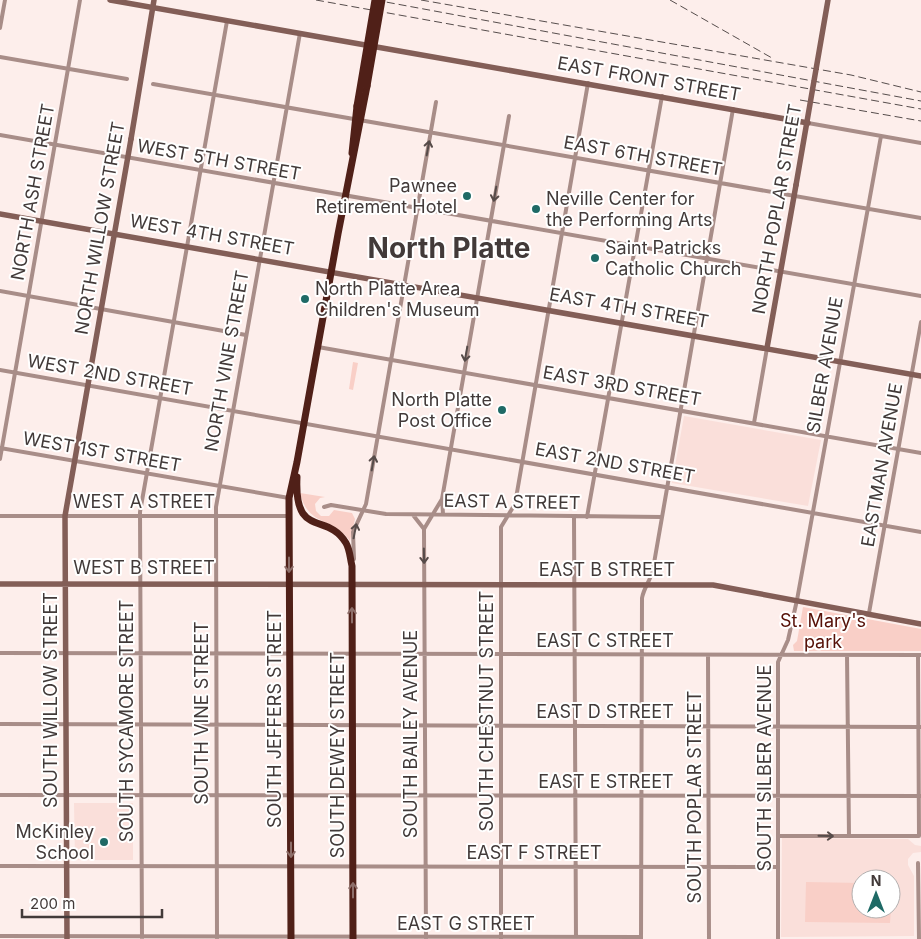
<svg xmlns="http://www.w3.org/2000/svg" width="921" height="939" viewBox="0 0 921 939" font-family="Inter,sans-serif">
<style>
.built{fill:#fadfda;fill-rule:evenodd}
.green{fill:#f9cfc7}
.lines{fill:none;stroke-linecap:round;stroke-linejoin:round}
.street{stroke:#a88d88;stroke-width:4}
.secondary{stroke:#835e57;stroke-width:5.5}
.highway{stroke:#502018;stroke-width:7}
.rail{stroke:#564d4c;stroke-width:1;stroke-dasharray:8 4;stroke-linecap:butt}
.secondary-bridge{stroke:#835e57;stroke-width:5.5}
.highway-bridge{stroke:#502018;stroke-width:7}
.oneway{stroke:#564b49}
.oneway2{stroke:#8d6e69}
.poi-dot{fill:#1f6a66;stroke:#fff;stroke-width:2}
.labels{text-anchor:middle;stroke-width:4;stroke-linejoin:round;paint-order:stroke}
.street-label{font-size:18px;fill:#423a39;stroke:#fff}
.poi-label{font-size:18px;fill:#423a39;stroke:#fff;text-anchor:end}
.park-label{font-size:18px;fill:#561007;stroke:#fff}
.town-label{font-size:28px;font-weight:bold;fill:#423a39;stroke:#fff}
</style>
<rect width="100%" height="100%" fill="#fdeeeb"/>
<path class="built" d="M684 416 821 440 808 506 672 483Z
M74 803H133V860H75Z
M782 838 908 839 915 845 921 846V852L913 853 908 859V865L914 876V936L781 937ZM861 879H891V909H861Z"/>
<path class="green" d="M353 362 358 363 353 390 349 389Z
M300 493 325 497 320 498 315 504 316 511 321 516H329L334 510 352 513 355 519 350 541C331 515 309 528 300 493Z
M803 607 921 629V651H794L793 645 797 641Z
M806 882 861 883V909H891L890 923 805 922Z"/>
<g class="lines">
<path class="street" d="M0 28 5 0
M0 57 127 79
M153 84 921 218
M808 123 921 143
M0 135 921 296
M0 291 246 335
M318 347 921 453
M0 370 921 532
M754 423 767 348
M0 448 289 498
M0 459 80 0
M442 499 443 514
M324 507 331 505 386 514 662 517
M413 515 424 529
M0 516H289
M574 517 576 939
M587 517 662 96
M354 559 353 532 366 504 436 102
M869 613 921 322
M0 653 921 655
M708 655 709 939
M847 655 849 836
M0 724 921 727
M0 795 921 796
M778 836H919L918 655
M918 863 919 939
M0 866 778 867
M0 936 641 937
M142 939 140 512 227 21
M217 939 216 507 300 33
M426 939 424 529 442 499 509 116
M501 939V527L515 504 588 83
M641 939 642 598C644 587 651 580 653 569L733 109
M778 939V662L788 640 797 600 881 136"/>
<path class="secondary" d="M110 0 808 123
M0 214 921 376
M767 348 796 185
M0 584 713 585 921 624
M67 939 65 516 131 139"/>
<path class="highway" d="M352 153 357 106
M297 477C294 540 327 511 346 543 350 550 350 558 352 566L353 939
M291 939 289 498 297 462 338 234 367 86"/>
<path class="rail" d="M316 0 921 109
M375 0 921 101
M421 0 851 75 921 92
M670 0 772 58
M800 100 921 121"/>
<path class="secondary-bridge" d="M131 139 154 0
M796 185 828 0"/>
<path class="highway-bridge" d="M367 86 382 0
M357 106 375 0"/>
</g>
<defs><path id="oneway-shaft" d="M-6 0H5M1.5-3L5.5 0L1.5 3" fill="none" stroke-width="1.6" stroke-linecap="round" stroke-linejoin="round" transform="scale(1.25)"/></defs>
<g class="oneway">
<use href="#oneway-shaft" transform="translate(428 148) rotate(-80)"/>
<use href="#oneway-shaft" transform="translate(495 194) rotate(100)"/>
<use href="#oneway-shaft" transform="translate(466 354) rotate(100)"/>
<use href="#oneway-shaft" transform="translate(373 463) rotate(-80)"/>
<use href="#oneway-shaft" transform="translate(355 531) rotate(-79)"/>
<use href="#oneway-shaft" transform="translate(424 556) rotate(89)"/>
<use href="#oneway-shaft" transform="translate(826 836) rotate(1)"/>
</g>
<g class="oneway2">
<use href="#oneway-shaft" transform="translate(289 565) rotate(90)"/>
<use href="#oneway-shaft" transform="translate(352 615) rotate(-90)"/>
<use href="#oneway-shaft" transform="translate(291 850) rotate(90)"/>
<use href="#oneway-shaft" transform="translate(353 890) rotate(-90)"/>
</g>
<g class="poi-dot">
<circle cx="467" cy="196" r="5"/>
<circle cx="536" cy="209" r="5"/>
<circle cx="595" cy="258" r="5"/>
<circle cx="305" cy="299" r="5"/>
<circle cx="502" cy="410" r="5"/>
<circle cx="104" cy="842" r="5"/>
</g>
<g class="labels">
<g class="street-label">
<text transform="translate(649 79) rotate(10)" y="6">EAST FRONT STREET</text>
<text transform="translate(643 156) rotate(10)" y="6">EAST 6TH STREET</text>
<text transform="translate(219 160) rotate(10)" y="6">WEST 5TH STREET</text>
<text transform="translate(33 192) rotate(-80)" y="6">NORTH ASH STREET</text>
<text transform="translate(777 209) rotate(-80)" y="6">NORTH POPLAR STREET</text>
<text transform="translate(100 228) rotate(-80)" y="6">NORTH WILLOW STREET</text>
<text transform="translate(212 235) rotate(10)" y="6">WEST 4TH STREET</text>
<text transform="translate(629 308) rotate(10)" y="6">EAST 4TH STREET</text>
<text transform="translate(227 361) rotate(-80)" y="6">NORTH VINE STREET</text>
<text transform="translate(825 365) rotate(-80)" y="6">SILBER AVENUE</text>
<text transform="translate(110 375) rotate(10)" y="6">WEST 2ND STREET</text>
<text transform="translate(622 386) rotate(10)" y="6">EAST 3RD STREET</text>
<text transform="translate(102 452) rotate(10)" y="6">WEST 1ST STREET</text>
<text transform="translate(615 463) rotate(10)" y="6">EAST 2ND STREET</text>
<text transform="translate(882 465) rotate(-80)" y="6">EASTMAN AVENUE</text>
<text x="144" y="508">WEST A STREET</text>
<text transform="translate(512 502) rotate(1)" y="6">EAST A STREET</text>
<text x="144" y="574">WEST B STREET</text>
<text x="607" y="576">EAST B STREET</text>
<text x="605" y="647">EAST C STREET</text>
<text transform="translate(51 700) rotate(-90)" y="6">SOUTH WILLOW STREET</text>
<text transform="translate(487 711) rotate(-90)" y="6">SOUTH CHESTNUT STREET</text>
<text x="605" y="718">EAST D STREET</text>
<text transform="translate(202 713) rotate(-90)" y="6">SOUTH VINE STREET</text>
<text transform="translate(275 719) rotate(-90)" y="6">SOUTH JEFFERS STREET</text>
<text transform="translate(127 721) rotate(-90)" y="6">SOUTH SYCAMORE STREET</text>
<text transform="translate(411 734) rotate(-90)" y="6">SOUTH BAILEY AVENUE</text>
<text transform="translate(338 755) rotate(-90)" y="6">SOUTH DEWEY STREET</text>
<text transform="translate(765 768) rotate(-90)" y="6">SOUTH SILBER AVENUE</text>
<text x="606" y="788">EAST E STREET</text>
<text transform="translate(695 797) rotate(-90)" y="6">SOUTH POPLAR STREET</text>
<text x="534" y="859">EAST F STREET</text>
<text x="466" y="930">EAST G STREET</text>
</g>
<g class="poi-label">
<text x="457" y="192">Pawnee<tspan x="457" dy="21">Retirement Hotel</tspan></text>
<text x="546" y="205" text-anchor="start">Neville Center for<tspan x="546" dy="21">the Performing Arts</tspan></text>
<text x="605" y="254" text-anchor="start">Saint Patricks<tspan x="605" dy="21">Catholic Church</tspan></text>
<text x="315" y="295" text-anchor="start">North Platte Area<tspan x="315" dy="21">Children's Museum</tspan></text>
<text x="492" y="406">North Platte<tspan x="492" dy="21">Post Office</tspan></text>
<text x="94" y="838">McKinley<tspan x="94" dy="21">School</tspan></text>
</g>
<g class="park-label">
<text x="823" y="627">St. Mary's<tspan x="823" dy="21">park</tspan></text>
</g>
<g class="town-label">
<text x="449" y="258">North Platte</text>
</g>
</g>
<g transform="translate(876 894)"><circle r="24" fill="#ffffff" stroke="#b3b0b0"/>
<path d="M0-4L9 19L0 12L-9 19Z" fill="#1f6a66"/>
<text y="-8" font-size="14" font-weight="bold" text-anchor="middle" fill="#423a39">N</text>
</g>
<path d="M22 909v8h140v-8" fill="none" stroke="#423a39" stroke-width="2.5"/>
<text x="30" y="909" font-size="15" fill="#423a39" stroke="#ffffff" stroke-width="4" paint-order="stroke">200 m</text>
</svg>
